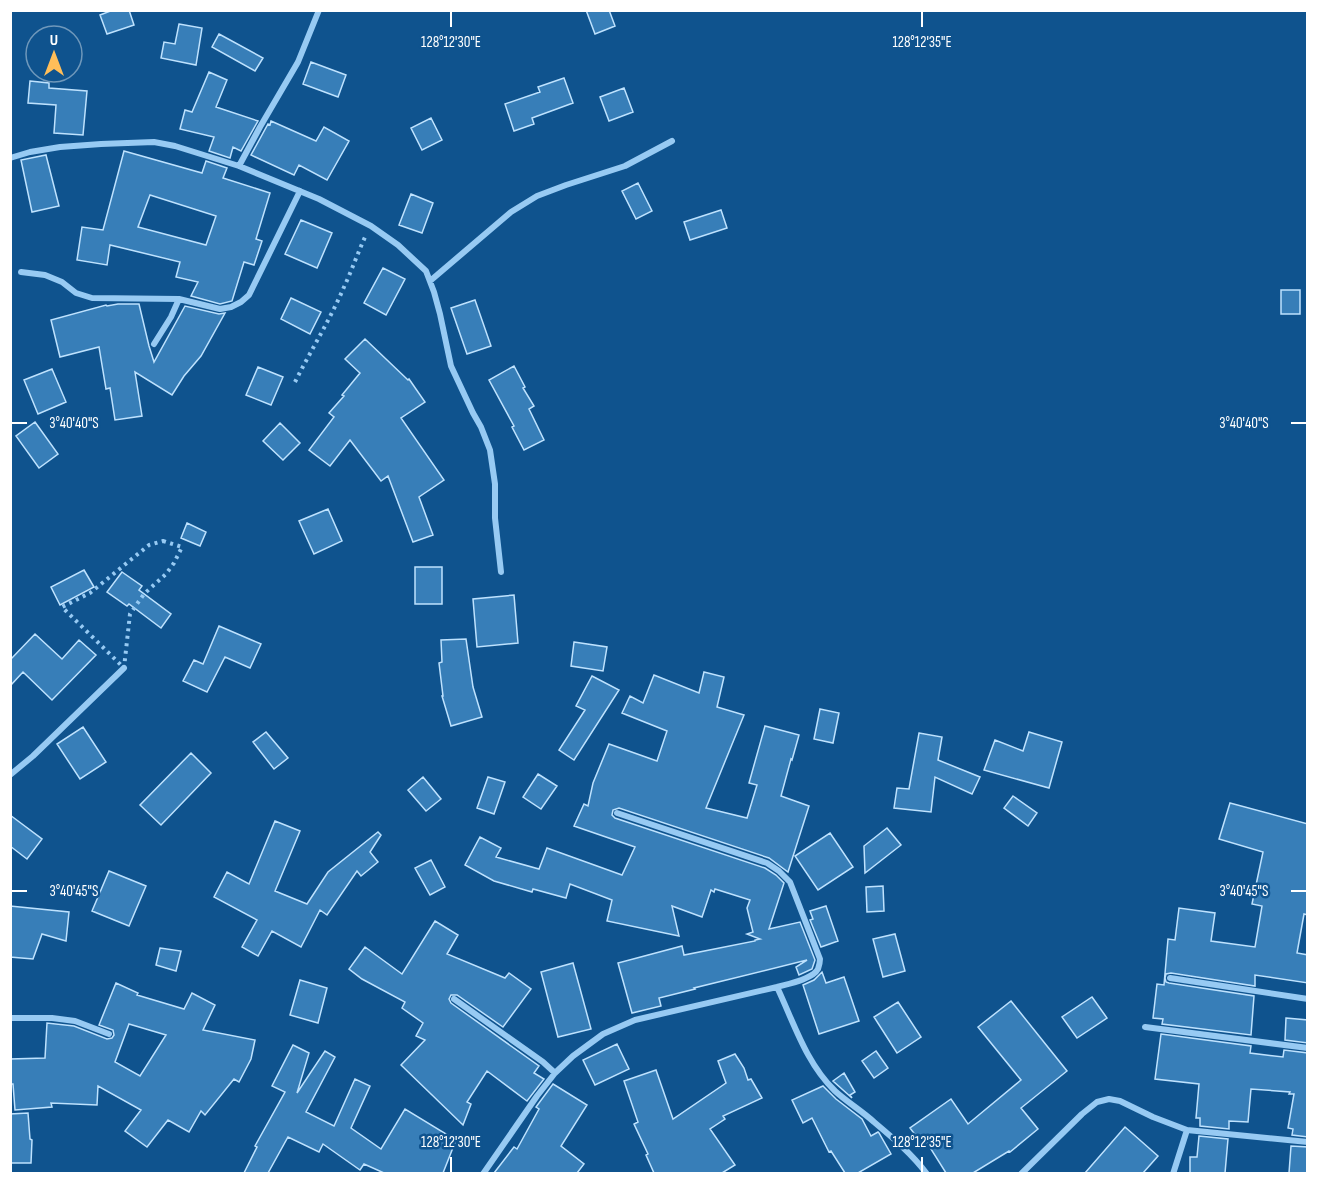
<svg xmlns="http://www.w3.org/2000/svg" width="1318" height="1184" viewBox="0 0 1318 1184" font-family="'Sofia Sans Condensed',sans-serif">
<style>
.building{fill:#377eb8;stroke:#bee2fe;stroke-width:1.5;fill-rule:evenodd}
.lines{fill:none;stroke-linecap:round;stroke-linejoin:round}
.path{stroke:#97caf3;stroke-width:4;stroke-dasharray:3 4.5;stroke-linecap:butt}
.minor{stroke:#97caf3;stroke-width:6}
.ticks{fill:none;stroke:#fff;stroke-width:2}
.ticks-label{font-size:15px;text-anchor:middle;fill:#fff;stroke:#0f538e;stroke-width:5;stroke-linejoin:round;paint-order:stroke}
</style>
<rect width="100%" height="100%" fill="#0f538e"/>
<path class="building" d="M113 10H129L134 25 107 34 100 15Z
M586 10H609L615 26 595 34Z
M179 24 202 28 196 65 161 58 164 42 175 44Z
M219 34 263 58 255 71 212 47Z
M311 62 346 75 338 97 303 84Z
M209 72 227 80 216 107 258 121 241 151 233 147 230 158 209 151 214 137 180 129 185 110 192 112Z
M564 78 573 103 532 118 534 124 514 131 505 104 540 92 538 87Z
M30 81 49 83V88L87 91 83 135 54 133 56 105 28 103Z
M624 88 633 112 609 121 600 97Z
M431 118 442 140 422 150 411 128Z
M271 121 316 141 324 127 349 141 327 180 299 165 294 175 251 155 268 124 270 125Z
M124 151 202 173 206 161 227 168 223 178 270 193 256 239 262 241 254 265 244 262 232 301 220 304 191 296 198 282 176 277 180 262 110 245 107 265 77 260 82 227 103 230ZM150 195 216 216 206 245 138 227Z
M46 155 59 206 32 212 21 160Z
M638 183 652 211 636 219 622 191Z
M411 194 433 203 422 233 399 225Z
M721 210 727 228 690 240 684 222Z
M301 220 332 233 317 268 285 254Z
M383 268 405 279 386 315 364 303Z
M1281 290H1300V314H1281Z
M291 298 321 312 310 334 281 319Z
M475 300 491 346 467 354 451 308Z
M118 304H139L149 346 154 362 185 306 219 314 225 313 201 356 184 376 172 395 135 372 142 416 115 420 110 388 106 389 99 347 60 357 51 320 106 305 107 306Z
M365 339 408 380 409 379 425 402 401 418 444 480 419 497 433 535 413 542 388 476 381 481 350 440 330 466 309 450 334 417 329 413 344 396 342 395 360 373 345 359Z
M514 366 525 387 523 388 534 406 529 409 544 440 524 450 512 427 514 426 489 380Z
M258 367 283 377 271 405 246 395Z
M52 369 66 402 38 414 24 380Z
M35 422 58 454 39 468 16 436Z
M280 423 300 443 283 460 263 441Z
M328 509 342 541 314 554 299 521Z
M187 523 206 532 200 546 181 538Z
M415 567H442V604H415Z
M84 570 94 587 60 605 51 587Z
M122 572 142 586 139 590 171 614 161 628 129 604 127 606 107 592Z
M514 595 518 643 477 647 473 599Z
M219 626 261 644 250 668 225 657 207 692 183 681 194 660 203 664Z
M35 634 62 659 79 640 96 655 52 700 23 672 10 686V660Z
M466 639 473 687 482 717 451 726 442 696H443L439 663 442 662 441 640Z
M574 642 607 647 603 671 571 666Z
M704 672 724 677 717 707 744 715 706 808 747 818 757 785 749 783 765 726 799 735 792 760 791 759 781 796 809 806 788 872 769 858 619 808 613 810 612 815 615 818 765 868 776 875 784 883 769 929 800 922 815 960 812 969 799 975 796 967 807 960 694 988 695 989 659 998 661 1006 632 1013 618 963 682 946 684 955 755 941V940L760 939 747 934 753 932 747 908 750 900 715 889 714 892 711 890 702 917 672 906 679 936 607 921 612 900 570 884 566 898 533 889 532 892 494 881 465 865 480 837 501 848 496 857 539 869 547 848 622 875 635 847 574 826 584 804 588 806 593 783 609 744 657 761 667 731 622 713 630 696 643 703 654 675 699 693Z
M592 676 619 690 574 760 559 750 585 710 576 706Z
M820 709 839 713 833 743 814 739Z
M83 727 106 762 80 779 57 744Z
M266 732 288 758 274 769 253 742Z
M1029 732 1062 742 1049 788 984 770 995 740 1023 751Z
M919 733 942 737 938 760 980 777 972 794 935 777 931 812 894 808 897 788 909 789Z
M191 753 211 773 161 825 140 805Z
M538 774 557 786 541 809 523 797Z
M423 777 441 799 426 811 408 790Z
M488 777 505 782 494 814 477 808Z
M1013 796 1037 813 1028 826 1004 808Z
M1230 803 1308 824V915L1304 914 1297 953 1308 955V983L1255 975V986L1171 973 1166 974 1165 978 1166 982 1169 983 1254 996 1251 1035 1162 1024 1163 1019 1153 1018 1157 984 1164 985 1168 939 1175 940 1179 908 1215 913 1211 941 1255 947 1262 906 1252 904 1263 852 1219 839Z
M10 815 42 839 27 859 10 846Z
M275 821 300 831 275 891 307 904 328 872 378 832 381 835 370 852 378 862 361 876 357 871 327 915 320 910 301 947 272 931 258 956 242 947 257 920 214 897 227 872 249 884Z
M887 828 901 845 865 873 864 846Z
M830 833 853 867 818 890 795 856Z
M431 860 445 887 430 895 415 868Z
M109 871 146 886 129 926 92 911Z
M883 886 884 911 867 912 866 887Z
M10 906 69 912 66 941 42 934 33 959 10 957Z
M826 906 838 941 821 947 810 920 813 919 810 911Z
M435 921 458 935 447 954 505 978 509 973 531 989 503 1027 457 995H451L449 999 451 1003 539 1066 534 1073 544 1079 527 1101 487 1071 467 1102 471 1104 463 1125 401 1065 425 1040 416 1036 423 1023 402 1008 405 1002 362 979 349 969 365 947 402 974Z
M895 934 905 971 883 977 873 939Z
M160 948 181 951 176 971 156 965Z
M573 963 591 1029 558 1037 541 972Z
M822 972 826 983 844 977 859 1021 819 1034 803 985 814 980Z
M300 980 327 988 318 1023 290 1015Z
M116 983 138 993 137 995 184 1009 192 993 215 1005 203 1030 255 1040 251 1059 239 1082 234 1079 205 1115 201 1111 189 1132 168 1120 147 1147 125 1131 141 1110 98 1086 97 1105 51 1103 52 1107 15 1110 13 1084H10V1059L45 1058 47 1023 74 1026 107 1039 112 1038 114 1035 113 1030 99 1025ZM129 1024 166 1035 140 1076 115 1062Z
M1092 997 1107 1018 1077 1038 1062 1017Z
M1011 1001 1067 1071 1021 1108 1038 1129 1010 1152 1009 1151 973 1173H946L926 1141 922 1144 910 1128 951 1099 968 1124 1021 1080 978 1027Z
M898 1002 921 1037 897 1053 874 1017Z
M1286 1018 1308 1020V1043L1285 1040Z
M1161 1034 1251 1046 1250 1053 1283 1057 1284 1050 1308 1053V1137L1292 1135 1293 1129 1288 1128 1294 1094H1289L1290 1092 1251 1089 1248 1122 1229 1121V1129L1200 1126V1118H1196L1199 1084 1155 1079Z
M617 1044 629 1069 595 1085 583 1060Z
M293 1045 309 1053 297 1093 325 1051 335 1057 306 1112 334 1126 355 1079 370 1086 351 1128 381 1149 405 1109 456 1140 443 1173H384L364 1164 360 1170 323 1144 319 1152 288 1137 268 1173H244L257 1147 255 1146 285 1092 272 1086Z
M876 1051 888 1068 874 1078 862 1061Z
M735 1054 744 1068 748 1080 751 1079 762 1098 723 1116 725 1119 710 1129 735 1165 722 1173H654L646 1155 648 1154 634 1124 638 1122 624 1081 656 1070 673 1119 726 1083 718 1061Z
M844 1073 855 1092 850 1095 852 1098 833 1081Z
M553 1084 587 1105 561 1146 584 1164 577 1173H494L514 1147 517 1149 539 1109 536 1107Z
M823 1086 836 1099 862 1119 871 1136 878 1132 879 1133 891 1154 858 1173H845L831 1151 829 1152 812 1118 803 1123 792 1100Z
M28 1113 30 1139 32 1140 31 1163H10V1114Z
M1125 1127 1158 1156 1143 1173H1085Z
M1199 1136 1228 1139 1225 1173H1190V1157H1197Z
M1291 1146 1308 1147V1173H1289Z"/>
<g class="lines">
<path class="path" d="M295 382C311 350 330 320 344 287 352 270 358 252 366 235
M163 541 182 547 174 563 166 574 144 594 130 614 124 668 62 607 90 593 149 545Z"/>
<path class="minor" d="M10 158 30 152 60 147 101 144 154 142 175 146 239 166 319 199 371 226 398 245 426 271 434 292 440 314 451 366 473 413 481 427 490 450 495 484V518L501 572
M239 166 260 127 298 62 319 10
M21 272 45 275 62 282 76 293 92 298 179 299 220 309 231 307 241 302 249 295 300 191
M430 281 511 212 537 196 566 185 625 166 672 141
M154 344 171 317 179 299
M10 775 33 756 124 668
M1170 978 1308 999
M777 987C794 1023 806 1063 835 1091 847 1102 862 1111 874 1122 893 1138 912 1154 927 1174
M454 999 543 1062 555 1073
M10 1018H52L75 1021 109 1034
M1145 1027 1308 1048
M1187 1130 1308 1142
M483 1174 537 1096 555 1073 573 1056 603 1034 635 1020 777 987C788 984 813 979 818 969 819 966 820 961 820 959L790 882 779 871 767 863 617 813
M1021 1174 1082 1114 1097 1102 1109 1099 1120 1101 1153 1117 1187 1130 1173 1174"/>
</g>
<path class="ticks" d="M451 12V27M922 12V27M12 423H27M1291 423H1306M12 891H27M1291 891H1306M451 1157V1172M922 1157V1172"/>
<g class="ticks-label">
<text x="451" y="47">128°12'30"E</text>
<text x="922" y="47">128°12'35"E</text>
<text x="74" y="428">3°40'40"S</text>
<text x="1244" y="428">3°40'40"S</text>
<text x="74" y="896">3°40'45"S</text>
<text x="1244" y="896">3°40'45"S</text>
<text x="451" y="1147">128°12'30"E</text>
<text x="922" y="1147">128°12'35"E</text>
</g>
<rect width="1318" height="1184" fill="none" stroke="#ffffff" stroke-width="24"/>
<g transform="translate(54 54)"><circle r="28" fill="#0f538e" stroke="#6f98bb" stroke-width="1.5"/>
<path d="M0-4.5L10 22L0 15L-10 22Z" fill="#ffbe59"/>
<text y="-9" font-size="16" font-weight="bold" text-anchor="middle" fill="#ffffff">U</text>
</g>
</svg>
